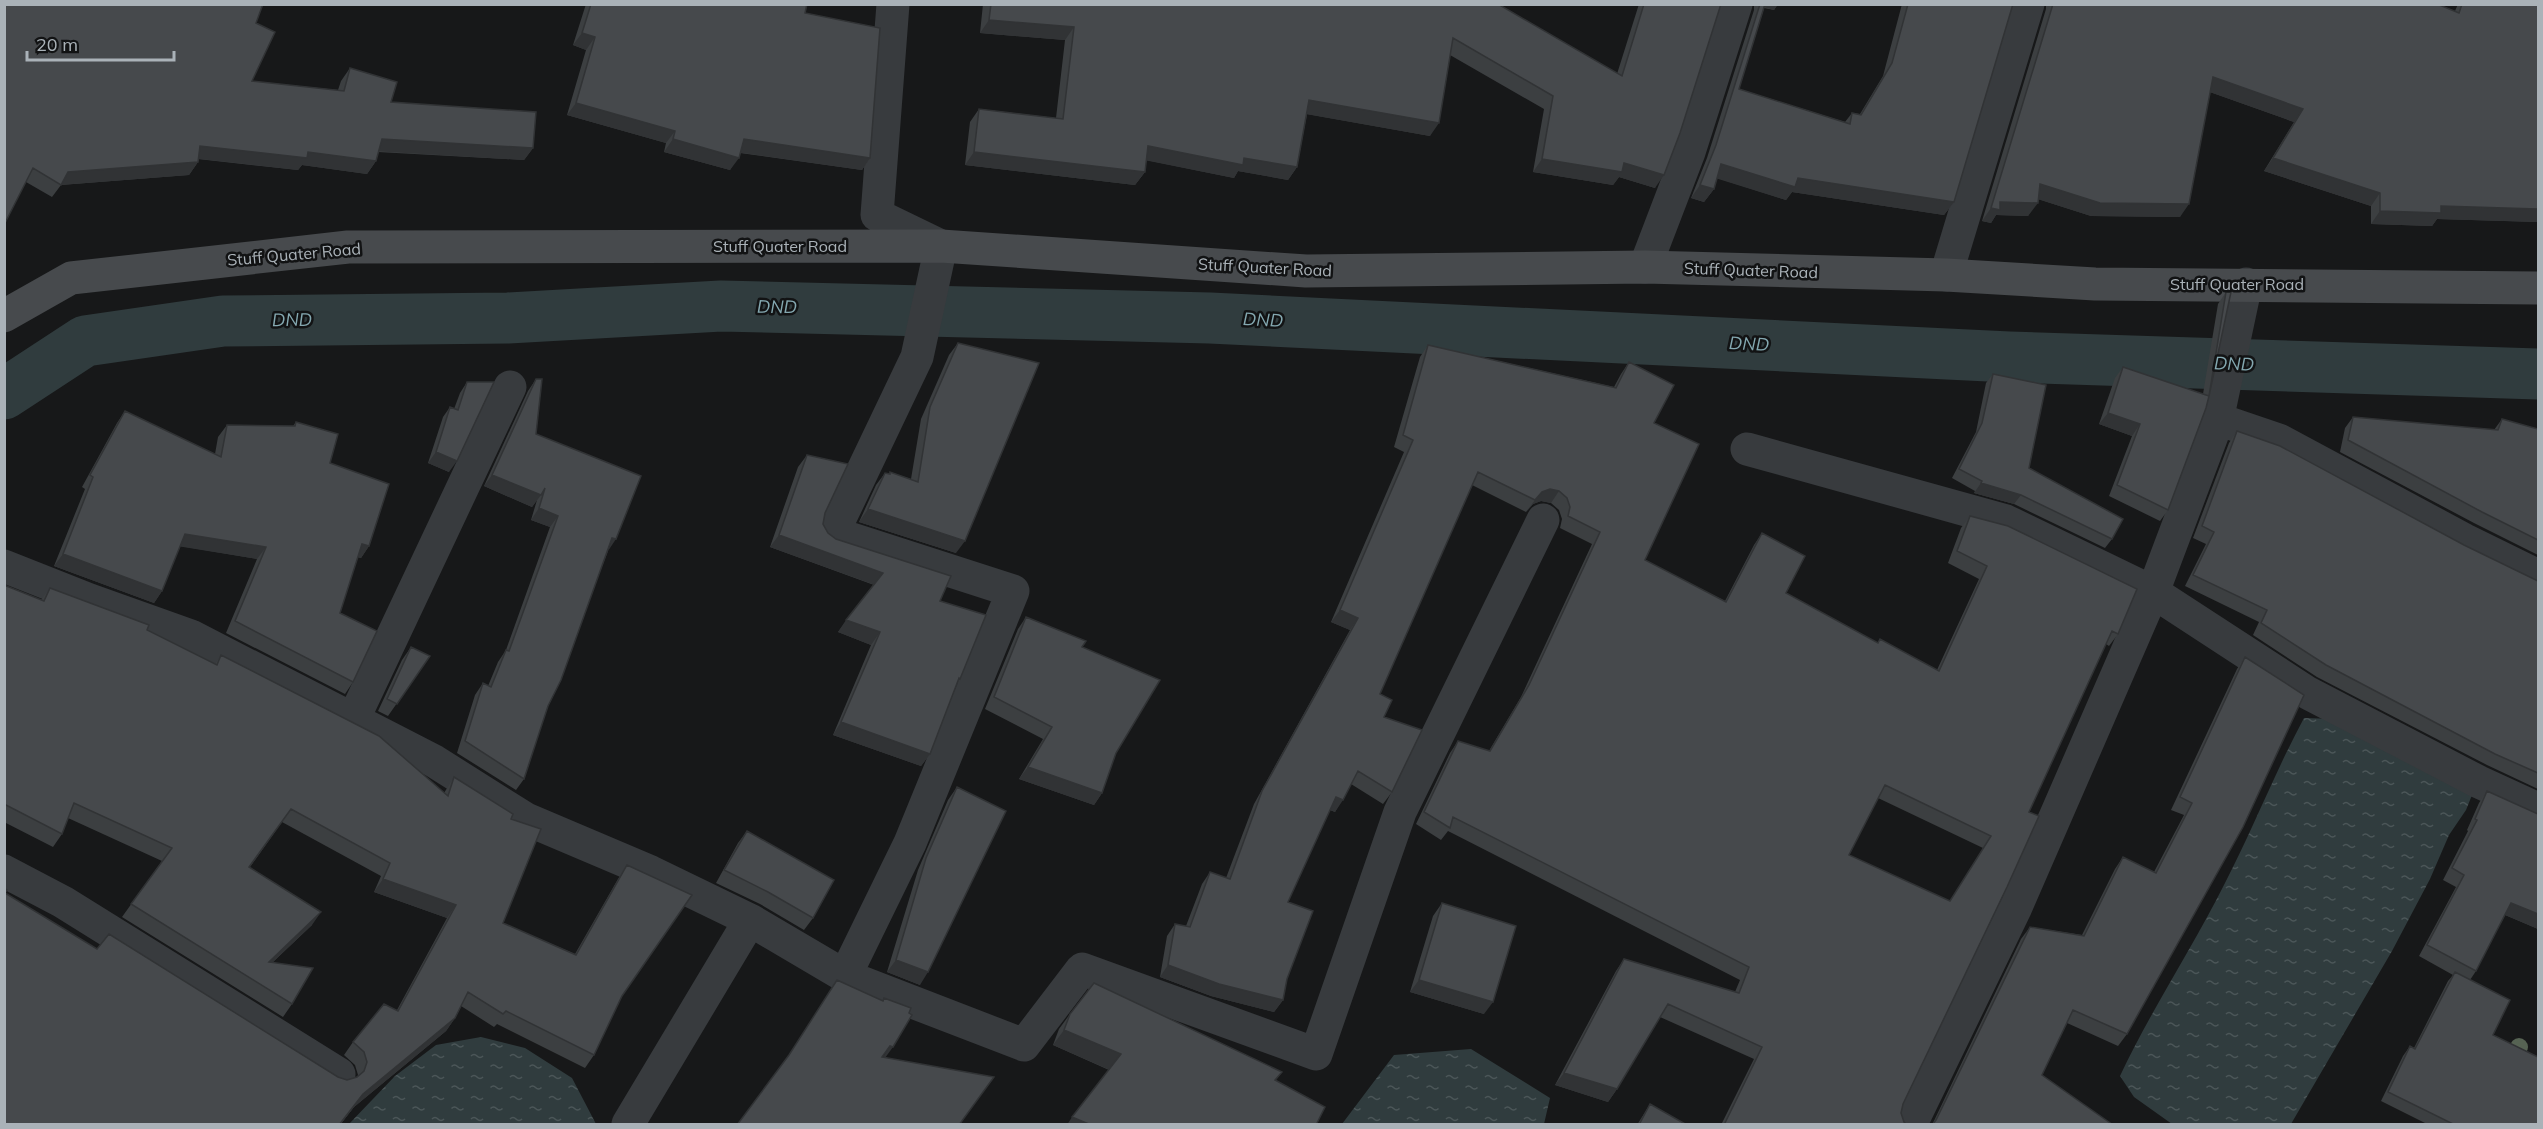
<svg xmlns="http://www.w3.org/2000/svg" width="2543" height="1129" viewBox="0 0 2543 1129" font-family="Mulish,sans-serif">
<style>
.water{fill:url(#water-ripples)}
.lines{fill:none;stroke-linecap:round;stroke-linejoin:round}
.canal{stroke:#303c3e;stroke-width:51}
.street{stroke:#383b3e;stroke-width:33}
.secondary{stroke:#474a4d;stroke-width:33}
.tree{fill:#566353}
.wall{fill:#3c3f41;fill-rule:evenodd}
.shaded-wall{fill:#313335}
.building{fill:#46494c;stroke:#313335;stroke-width:1.5;fill-rule:evenodd}
.labels{text-anchor:middle;stroke-width:5;stroke-linejoin:round;paint-order:stroke}
.street-label{font-size:16px;fill:#aab2b8;stroke:#121314}
.water-label{font-size:18px;font-style:italic;fill:#84a8b0;stroke:#121314}
</style>
<defs>
<pattern id="water-ripples" width="26" height="14" patternUnits="userSpaceOnUse" patternTransform="scale(1.5)"><rect width="26" height="14" fill="#303c3e"/><path d="M2 4q2-2 4 0t4 0M15 11q2-2 4 0t4 0" fill="none" stroke="#4b5658"/></pattern>
</defs>
<rect width="100%" height="100%" fill="#171819"/>
<path class="water" d="M2304 718 2335 719 2474 790 2466 810 2449 835 2430 879 2392 951 2291 1124H2172L2134 1097 2120 1076C2151 1010 2192 949 2225 883 2253 829 2275 772 2304 718Z
M481 1037 525 1048 572 1078 596 1124H349L395 1076 436 1045Z
M1471 1049 1550 1098 1544 1124H1342L1394 1055Z"/>
<g class="lines">
<path class="canal" d="M4 394 85 341 223 321 508 318 721 306 1210 318 2009 357 2538 374"/>
<path class="street" d="M1645 267 1689 152 1736 4
M1946 275 2028 4
M2216 425 2226 422 2279 440 2465 540 2538 576
M1747 449 2006 521 2153 592 2308 693 2479 782 2538 809
M4 566 90 600 191 636 434 761 526 819 651 872 750 920 628 1124
M353 720 510 387
M4 871 63 902 339 1074
M750 920 845 976 1024 1045 1082 969 1316 1054 1400 812 1543 520
M845 976 910 843 1013 591 833 533 917 357 941 246 877 215 893 4
M1911 1124 2016 907 2153 592 2216 425 2246 284"/>
<path class="secondary" d="M4 316 71 278 348 247 941 246 1306 271 1645 267 1946 275 2095 284 2538 288"/>
</g>
<circle class="tree" cx="2519" cy="1047" r="9"/>
<path class="wall" d="M4 4 256 23 252 81 338 90 341 81 350 68 391 102 533 148 524 160 378 152 376 161 367 174 302 165 298 170 198 159V162L189 175 61 185 52 197 26 182Z
M586 4H807L805 13 870 158 862 170 740 153 730 170 664 152 666 143 567 115 586 50 573 45Z
M983 4H1498L1617 74 1639 4H1721L1655 188 1619 177 1613 185 1533 172 1544 109 1450 55 1430 136 1307 114 1297 167 1288 180 1238 171 1234 178 1146 160 1145 172 1135 185 965 165 970 122 979 109 1056 118 1065 40 980 33Z
M1754 4H1778L1774 10 1764 8 1739 89 1845 122 1852 113 1860 114 1883 76 1902 4H2013L1954 202 1944 215 1792 192 1786 200 1717 178 1714 189 1704 202 1691 198 1707 158 1754 10Z
M2046 4H2437L2455 11 2458 4H2538V222L2437 219 2432 226 2371 224V206L2264 171 2294 122 2210 92 2180 217 2091 216 2038 199 2028 216 1996 215 1991 223 1982 221 2046 9Z
M2226 292H2231L2206 408 2168 510 2160 521 2109 496 2132 436 2099 424 2115 378 2123 367 2203 394 2218 304Z
M958 343 956 553 859 522 876 485 885 473 889 474 890 472 911 479 921 419 949 355Z
M1428 345 1614 387 1621 374 1629 362 1654 423 1645 560 1725 601 1754 545 1762 533 1786 593 1877 643 1937 670 1979 579 1948 563 1961 528 1970 516 2118 634 2109 646 2106 644 2029 812 1903 1104 1901 1113 1904 1122 1907 1125H1721L1754 1059 1660 1017 1617 1089 1608 1102 1555 1085 1616 971 1624 959 1735 992 1740 980 1448 831 1441 840 1416 824 1450 753 1458 741 1489 751 1521 697 1592 544 1560 528 1562 519 1559 510 1551 503 1541 501 1533 504 1526 512 1472 485 1380 694 1384 717 1392 792 1383 804 1351 784 1335 812 1330 810 1288 902 1287 979 1283 1000 1274 1012 1211 996 1160 977 1167 936 1175 924 1186 926 1202 884 1210 872 1226 878 1254 804 1350 630 1331 622 1404 452 1394 447 1420 357ZM1878 798 1983 848 1950 901 1849 855Z
M1993 374 2029 468 2112 539 2105 548 2014 504 1974 493 1975 491 1952 478 1976 432 1986 383Z
M536 379V434L608 551 548 706 524 779 516 790 457 753 475 695 483 683 488 686 498 662 506 650 550 527 531 520 537 500 532 507 484 486 528 391Z
M467 382 449 472 428 463 443 417 450 407 454 409 460 393Z
M125 411 215 454 218 437 227 425 293 426 296 422 330 463 369 546 361 558 357 557 340 613 353 682 345 694 226 633 257 559 180 546 162 591 154 603 54 566 85 489 82 487 117 423Z
M2353 417 2494 430 2502 419 2538 429V555L2474 523 2340 452 2345 428Z
M2237 431 2538 581V789L2487 765 2317 677 2253 635 2259 622 2185 586 2206 544 2193 538 2229 443Z
M807 455 825 513 823 524 828 533 940 601 960 679 956 686 930 754 921 766 833 735 871 645 838 632 874 585 770 547 798 467Z
M4 585 41 600 50 588 147 630 215 664 221 655 444 793 454 777 511 819 503 923 575 954 618 879 627 865 622 996 594 1055 585 1068 497 1024 494 1027 461 1006 455 1018 446 1031 354 1107 340 1125H4L5 893 97 949 338 1077 347 1080 357 1077 358 1075 355 1065 344 1055 353 1042 397 1010 447 918 374 892 381 876 282 822 250 867 312 925 273 962 292 1004 283 1017 122 917 162 861 68 818 62 834 53 847 4 822Z
M1026 617 1082 647 1116 753 1102 793 1094 805 1019 779 1043 739 985 709 1018 629Z
M411 647 430 656 388 716 378 711 402 660Z
M2245 657 2127 1034 2118 1046 2067 1023 2042 1075 2113 1125H1932L2021 939 2030 927 2082 935 2115 869 2123 857 2154 872 2184 815 2171 810 2237 669Z
M957 787 920 985 887 972 918 870 948 800Z
M2487 791 2538 814V929L2505 915 2476 971 2470 980 2493 1035 2538 1125H2429L2381 1101 2403 1056 2410 1046 2414 1048 2448 981 2453 975 2419 956 2456 887 2443 880 2468 831 2467 830 2479 803Z
M747 831 813 918 804 930 760 904 716 883 738 843Z
M1442 903 1484 1014 1410 992 1433 916Z
M1070 1014 1282 1072 1276 1080 1316 1125H1067L1109 1070 1053 1045 1059 1029Z
M1650 1104 1687 1125H1637Z"/>
<path class="shaded-wall" d="M1761 4H1778L1774 10 1760 6Z
M989 20 1074 27 1065 40 980 33Z
M582 33 595 37 586 50 573 45Z
M2213 77 2303 109 2294 122 2204 90Z
M1309 100 1439 123 1430 136 1300 113Z
M576 103 675 131 666 143 567 115Z
M382 139 533 148 524 160 373 151Z
M673 139 739 158 730 170 664 152Z
M744 139 870 158 862 170 735 152Z
M200 146 308 152 376 161 367 174 302 165 298 170 191 158Z
M1148 146 1244 158 1297 167 1288 180 1238 171 1234 178 1139 159Z
M974 152 1145 172 1135 185 965 165Z
M2273 158 2380 193 2371 206 2264 171Z
M1542 159 1624 163 1664 175 1655 188 1619 177 1613 185 1533 172Z
M198 162 189 175 60 185 68 172Z
M1721 164 1954 202 1944 215 1792 192 1786 200 1712 177Z
M2040 184 2189 204 2180 217 2091 216 2031 197Z
M1700 185 1714 189 1704 202 1691 198Z
M2000 202 2038 203 2028 216 1996 215 1991 223 1982 221 1991 208Z
M2441 206 2538 209V222L2437 219 2432 226 2371 224 2380 211Z
M2108 413 2140 424 2132 436 2099 424Z
M436 452 457 461 449 472 428 463Z
M492 475 541 495 532 507 484 486Z
M1981 483 2021 495 2014 504 1974 493Z
M1550 489 1559 491 1551 503 1541 501 1533 504 1526 512 1535 500 1542 492Z
M539 508 558 516 550 527 531 520Z
M868 509 965 541 956 553 859 522Z
M185 534 266 547 257 559 177 546Z
M779 535 883 573 875 585 770 547Z
M612 538 616 539 608 551Z
M362 544 369 546 361 558 353 556Z
M63 554 162 591 154 603 54 566Z
M1340 610 1358 618 1350 630 1331 622Z
M846 620 880 632 871 645 838 632Z
M841 722 930 754 921 766 833 735Z
M1028 767 1102 793 1094 805 1019 779Z
M1336 797 1343 800 1335 812 1328 809Z
M383 879 456 905 447 918 374 892Z
M2511 903 2538 914V929L2503 914Z
M321 912 312 925 259 975 269 962Z
M896 960 928 972 920 985 887 972Z
M1168 965 1283 1000 1274 1012 1211 996 1160 977Z
M1419 980 1493 1002 1484 1014 1410 992Z
M455 1018 446 1031 354 1107 340 1125H339L363 1094Z
M1064 1030 1121 1054 1110 1070 1053 1045Z
M890 1046 893 1047 885 1058 883 1057Z
M1564 1073 1617 1089 1608 1102 1555 1085Z
M1072 1117 1091 1125H1067Z"/>
<path class="building" d="M4 4H263L256 23 275 32 252 81 344 91 350 68 397 82 391 102 536 112 533 148 382 139 376 161 308 152 307 158 200 146 198 162 68 172 61 185 33 168 4 225Z
M591 4H807L805 13 880 28 870 158 744 139 739 158 673 139 675 131 576 103 595 37 582 33Z
M991 4H1498L1622 76 1644 4H1721L1680 133 1664 175 1624 163 1622 172 1542 159 1553 96 1453 38 1439 123 1309 100 1297 167 1244 158 1243 165 1148 146 1145 172 974 152 979 109 1063 119 1074 27 989 20Z
M1760 4H1765L1739 89 1850 124 1852 113 1861 115 1892 63 1908 4H2013L1954 202 1798 178 1795 187 1721 164 1714 189 1700 185 1716 145Z
M2053 4H2437L2459 13 2462 4H2538V209L2441 206V213L2380 211V193L2273 158 2303 109 2213 77 2189 204 2100 203 2040 184 2038 203 2000 202V210L1991 208Z
M2226 292H2231L2209 396Z
M958 343 1039 363 965 541 868 509 885 473 890 474V472L918 482 930 407Z
M1428 345 1616 388 1629 362 1674 385 1654 423 1699 444 1645 560 1726 602 1762 533 1805 556 1786 593 1878 643 1880 639 1939 671 1987 566 1957 551 1970 516 2008 526 2137 589 2118 634 2112 631 2029 812 2039 816 2007 887 1903 1104 1901 1113 1904 1122 1907 1125H1724L1762 1047 1668 1004 1617 1089 1564 1073 1624 959 1739 993 1749 967 1453 817 1450 828 1424 812 1458 741 1490 751 1529 685 1600 532 1568 516 1570 507 1567 498 1559 491 1550 489 1542 492 1535 500 1478 472 1380 694 1392 700 1384 717 1422 730 1392 792 1358 771 1343 800 1336 797 1288 902 1313 911 1287 979 1283 1000 1219 984 1168 965 1175 924 1190 927 1210 872 1230 879 1262 791 1358 618 1340 610 1413 440 1403 435ZM1885 785 1991 836 1950 901 1849 855Z
M2123 367 2209 396 2206 408 2168 510 2117 485 2140 424 2108 413Z
M1993 374 2046 385 2029 468 2123 519 2112 539 2021 495 1981 483 1982 481 1959 469 1982 423Z
M536 379H542L536 434 641 476 616 539 612 538 561 680 548 706 524 779 465 741 483 683 491 687 506 650 509 651 558 516 539 508 545 488 541 495 492 475Z
M467 382H494L457 461 436 452 450 407 458 410Z
M125 411 221 457 227 425 295 426 296 422 338 434 330 463 389 484 369 546 362 544 340 613 377 631 353 682 235 621 266 547 185 534 162 591 63 554 93 477 90 475Z
M2353 417 2498 430 2502 419 2538 429V540L2482 512 2348 440Z
M2237 431 2280 446 2464 545 2538 581V773L2495 754 2326 665 2261 623 2267 610 2193 575 2214 532 2202 526Z
M807 455 848 464 825 513 823 524 828 533 836 539 951 576 940 601 986 615 960 679 959 678 930 754 841 722 880 632 846 620 883 573 779 535Z
M4 585 44 601 50 588 149 625 147 630 217 665 221 655 379 736 448 796 454 777 513 814 511 819 541 829 503 923 576 955 627 865 692 895 622 996 594 1055 506 1011 503 1014 468 992 455 1018 363 1094 339 1125H4V888L7 890 5 893 97 949 109 934 338 1077 347 1080 357 1077 364 1071 367 1062 364 1052 353 1042 384 1004 398 1011 456 905 383 879 390 863 291 809 249 867 321 912 269 962 313 968 292 1004 131 904 172 848 74 803 62 834 4 804Z
M1026 617 1086 641 1082 647 1160 680 1116 753 1102 793 1028 767 1052 727 994 697Z
M411 647 430 656 397 704 387 699Z
M2245 657 2304 695 2243 827 2127 1034 2073 1010 2042 1075 2113 1125H1932L1936 1120 2030 927 2084 936 2123 857 2156 873 2192 803 2180 797Z
M957 787 1006 811 928 972 896 960 926 858Z
M2487 791 2538 814V914L2511 903 2476 971 2427 945 2464 875 2452 868 2477 820 2475 819Z
M747 831 834 880 813 918 768 892 724 870Z
M1442 903 1516 926 1493 1002 1419 980Z
M2455 972 2510 1000 2493 1035 2538 1057V1125H2455L2388 1092 2410 1046 2415 1049Z
M837 980 883 1001 884 998 911 1008 909 1013 912 1015 893 1047 890 1046 882 1057 994 1077 959 1125H737L789 1055Z
M1094 983 1282 1072 1275 1080 1325 1107 1316 1125H1091L1072 1117 1121 1054 1064 1030 1070 1014Z
M1650 1104 1687 1125H1639Z"/>
<g class="labels">
<g class="street-label">
<text x="780" y="252">Stuff Quater Road</text>
<text transform="translate(294 254) rotate(-5)" y="6">Stuff Quater Road</text>
<text transform="translate(1265 267) rotate(3)" y="6">Stuff Quater Road</text>
<text transform="translate(1751 270) rotate(2)" y="6">Stuff Quater Road</text>
<text x="2237" y="290">Stuff Quater Road</text>
</g>
<g class="water-label">
<text transform="translate(777 307) rotate(1)" y="6">DND</text>
<text transform="translate(292 320) rotate(-1)" y="6">DND</text>
<text transform="translate(1263 320) rotate(3)" y="6">DND</text>
<text transform="translate(1749 344) rotate(3)" y="6">DND</text>
<text transform="translate(2234 364) rotate(2)" y="6">DND</text>
</g>
</g>
<rect width="2543" height="1129" fill="none" stroke="#aab2b8" stroke-width="12"/>
<path d="M27 51v9h147v-9" fill="none" stroke="#aab2b8" stroke-width="3"/>
<text x="36" y="51" font-size="18" fill="#aab2b8" stroke="#121314" stroke-width="4.5" paint-order="stroke">20 m</text>
</svg>
